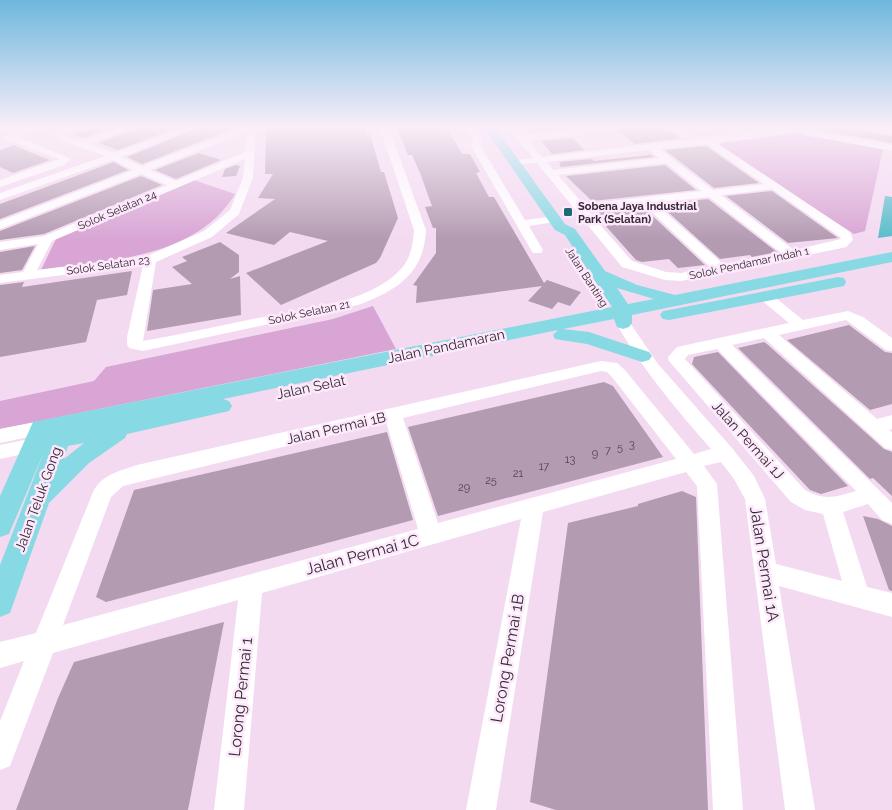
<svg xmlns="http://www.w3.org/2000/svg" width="892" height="810" viewBox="0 0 892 810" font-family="Raleway,sans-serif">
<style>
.green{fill:#d8a5d4}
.water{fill:#58bcca}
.building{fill:#b39bb1}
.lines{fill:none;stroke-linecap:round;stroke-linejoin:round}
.minor{fill:#fff;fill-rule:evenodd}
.major{fill:#87d9e3;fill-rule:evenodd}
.poi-dot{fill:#1f6973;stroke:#fde9fb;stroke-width:2}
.labels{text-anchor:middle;stroke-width:5;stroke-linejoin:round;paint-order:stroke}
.far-poi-label{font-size:11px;font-weight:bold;fill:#332932;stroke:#fde9fb;text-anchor:start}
.far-street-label{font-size:11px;fill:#332932;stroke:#fde9fb}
.number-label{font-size:11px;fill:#534652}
.street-label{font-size:14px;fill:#332932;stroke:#fde9fb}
.near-street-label{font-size:16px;fill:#332932;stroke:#fde9fb}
</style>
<rect width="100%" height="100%" fill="#f3daf1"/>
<path class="green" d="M797 133 883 149 865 231 854 234 718 146 721 143Z
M194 180 235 194C196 259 107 260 41 270L56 239Z
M373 306 396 349 0 429V401L94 381 106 367 333 319Z"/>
<path class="water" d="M885 196 892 197V236L878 238Z"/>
<path class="building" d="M95 126H118L84 138 73 134Z
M141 126H182L118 150 99 143Z
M203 126H240L142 164 127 157Z
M266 126H364L367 134H370L381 172H384L398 218 380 258 376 263 281 305 246 273 328 241 290 232 274 245 226 233 275 199 258 198 273 174H265Z
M396 126H446L462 154H470L480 172 476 173 489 197H494L544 283 547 280 581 292 570 306 558 302 552 309 528 301 542 286 416 303 417 286 413 285 436 253V228H433L425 207 432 206 420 173 412 155H408Z
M529 126H562L564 129 534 132Z
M611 126H664L680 138 635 144Z
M815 126H861L864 130 892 136V143L815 129Z
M573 138 584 150 552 154 541 141Z
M14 145 32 153 50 160 13 173 0 167V150Z
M706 146 759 183 714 188 665 150Z
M646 152 654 157 561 167 559 164H561L559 162 592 159 594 161 650 155Z
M199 153 221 160 176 179 155 170Z
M114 162 128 170 0 219V204Z
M236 165 240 166 236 176 222 177 225 169Z
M665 165 696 190 592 201 566 176Z
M141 176 162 185 44 234 0 240V231Z
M772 191 838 238 788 243 726 196Z
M708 199 777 252 752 257 750 255 720 259 659 204Z
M642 206 705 265 678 268 669 259 642 262 636 260 595 214H601L599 212Z
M220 242 239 255V272L230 279 240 276 241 315 147 331 153 290 192 284 172 267 187 261 182 257Z
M35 246 22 270 0 273V252Z
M132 271 127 295 97 300 86 342 0 357V285L24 282 22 287Z
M849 325 885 352 892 353V404L870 410 787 340Z
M764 342 767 344 884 449 892 452V496L873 478 870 479 738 348Z
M718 352 848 486 821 494 810 490 692 364 694 357Z
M604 382 613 386 663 457 438 516 408 427Z
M387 432 413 520 106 602 96 597 134 490Z
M682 491 696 497 708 810H556L530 802 568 523 638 506V504Z
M863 516 878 519 892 526V591L889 590Z
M224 622 188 810H16L58 698 74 662Z"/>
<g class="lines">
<path class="minor" d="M34 126H48L19 137 71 159 64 165 0 187V180L59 159 2 138Z
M72 126H86L64 135 81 141 125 126H139L90 144 114 153 188 126H201L121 157 142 166 246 126H256L253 178 239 214 212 237 156 262 143 341C178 335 213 327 248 320 294 311 368 305 401 269 411 258 413 244 414 230L379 126H388L426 230C424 274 396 291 358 305L143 351 129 348 127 344V337L143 265 0 283V275L23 272 38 244 0 250V242L44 236 167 185 141 174 0 229V221L133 170 113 160 0 200V193L105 156 57 139 55 134 56 132ZM247 132 245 152 176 181 150 170ZM245 159 243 178 230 210 204 231 147 256 37 270 52 241Z
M465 126H474L483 140 479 143 525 220 555 216 561 219 555 222 529 226 543 250 541 253H533L531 250 470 144 474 141Z
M507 126H516L523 135 583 129 587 132 583 135 528 140 542 157 797 126 781 135 717 143 850 232 853 240 846 247 842 248 681 281 665 280 622 267 537 163 510 165V161L533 158ZM706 144 764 184 713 190 660 149ZM649 150 659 158 553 170 547 162ZM666 163 701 191 583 204 558 175ZM772 189 840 237 841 239 794 250 721 195ZM709 197 781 253 723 264 655 203ZM643 204 710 267 681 273 666 272 632 261 588 211Z
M666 126H677L691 136 689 138H683Z
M863 126 892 128V134L864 128Z
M808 130 892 145V151L805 135V131Z
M766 293 771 294 803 320 848 311 863 317 892 338V351L886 350 846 320 779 335 877 419 892 415V429L889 430 892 432V450L885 448 764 338 732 345 892 503V524L882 520 868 504 843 512 867 587 892 593V617L779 586 815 810H785L745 499 734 479 721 462 704 466 717 484 743 810H713L697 486 686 472 543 512 496 810H466L521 519 262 593 244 810H214L238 600 53 653 10 766 0 770V721L24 661 0 668V642L36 633 93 492C102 474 120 471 137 465L601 361 617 363 624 369 694 454 711 449C676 409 642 369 616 323L618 320H628L658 364 732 448 754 476 765 499 776 564 842 581 823 514 805 510 791 502 669 361 668 357 677 347 789 323 761 300 759 297 761 294ZM717 349 856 491C835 497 825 501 805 490L685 359 688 355ZM601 371 607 372 612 377 676 459 438 523 403 418ZM386 422 418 529 63 625 111 497 123 486Z
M41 421 47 423 50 428 47 433 0 443V429Z
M34 438 41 440 43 445 41 450 0 459V445Z"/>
<path class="major" d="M483 126H494L565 224 575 229 605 271 637 285 675 295 892 252V262L632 315V323L629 327 623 329 617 327 614 319 563 329 589 332 649 352 652 356 649 360 642 362 587 344 555 339 553 335 558 330 223 399 229 401 232 406 229 411 127 434 125 438 89 463 49 503 10 613 0 617V565L44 452 9 534 0 537V496L33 422 612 307 565 235 555 230ZM617 288 654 299 628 304ZM84 443 64 459 68 446Z
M838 277 844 278 846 282 844 286 669 320 663 319 660 315 663 311 669 310Z"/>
</g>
<linearGradient id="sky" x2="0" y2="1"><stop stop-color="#6eb7dc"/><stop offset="0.53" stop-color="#faeef9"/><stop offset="1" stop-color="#faeef9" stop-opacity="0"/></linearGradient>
<rect width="892" height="240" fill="url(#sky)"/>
<rect class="poi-dot" x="563" y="207" width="10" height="10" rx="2.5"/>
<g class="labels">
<g class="far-poi-label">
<text x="578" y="210">Sobena Jaya Industrial<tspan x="578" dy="13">Park (Selatan)</tspan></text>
</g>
<g class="far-street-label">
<text transform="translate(117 210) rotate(-23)" y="4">Solok Selatan 24</text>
<text transform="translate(749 263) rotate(-12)" y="4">Solok Pendamar Indah 1</text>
<text transform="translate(108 265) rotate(-8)" y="4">Solok Selatan 23</text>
<text transform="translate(587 277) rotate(57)" y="4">Jalan Banting</text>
<text transform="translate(309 312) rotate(-12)" y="4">Solok Selatan 21</text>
</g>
<g class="number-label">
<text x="632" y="448">3</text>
<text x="620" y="451">5</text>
<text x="608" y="454">7</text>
<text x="595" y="457">9</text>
<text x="570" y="463">13</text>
<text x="544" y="470">17</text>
<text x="518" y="477">21</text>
<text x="491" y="484">25</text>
<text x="464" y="491">29</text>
</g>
<g class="street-label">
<text transform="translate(446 346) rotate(-12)" y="5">Jalan Pandamaran</text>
<text transform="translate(311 387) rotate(-12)" y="5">Jalan Selat</text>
<text transform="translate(336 428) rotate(-13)" y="5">Jalan Permai 1B</text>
<text transform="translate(748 440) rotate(48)" y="5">Jalan Permai 1J</text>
<text transform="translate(38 499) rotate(-70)" y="5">Jalan Teluk Gong</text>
</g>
<g class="near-street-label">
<text transform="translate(362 554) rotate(-15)" y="6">Jalan Permai 1C</text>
<text transform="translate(765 564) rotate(81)" y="6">Jalan Permai 1A</text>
<text transform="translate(507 658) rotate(-80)" y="6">Lorong Permai 1B</text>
<text transform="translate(240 697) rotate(-84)" y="6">Lorong Permai 1</text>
</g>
</g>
</svg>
